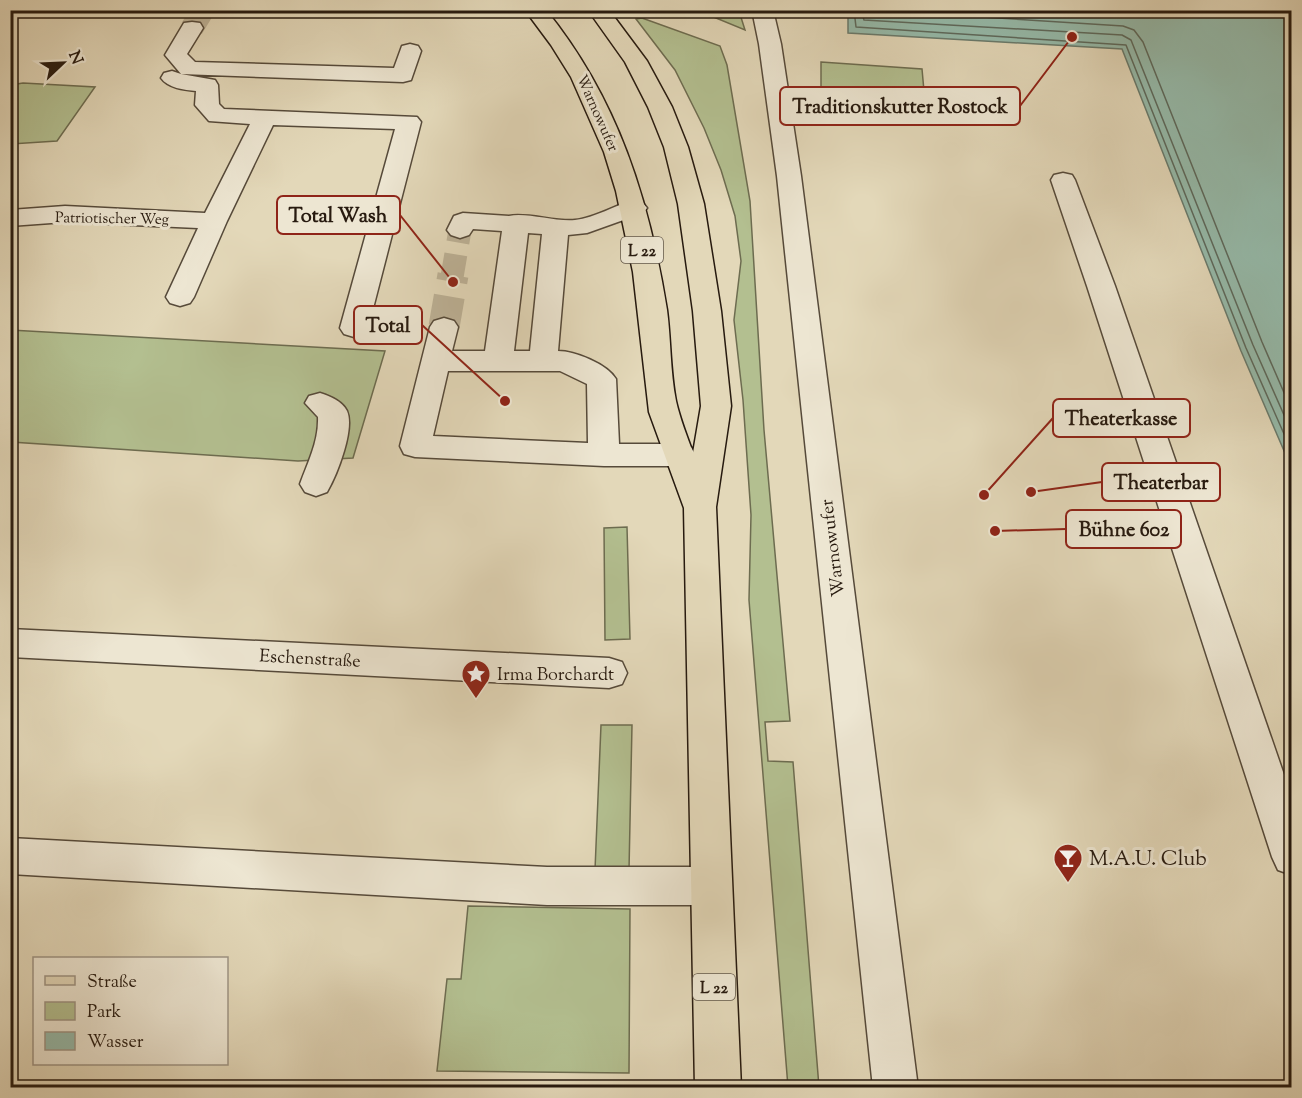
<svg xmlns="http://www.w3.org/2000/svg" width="1302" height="1098" viewBox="0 0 1302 1098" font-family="'Sorts Mill Goudy',serif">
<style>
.green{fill:#b3bf90;stroke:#6d6c50;stroke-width:1.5}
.water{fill:#96bbab;stroke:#6a7b6d;stroke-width:1.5}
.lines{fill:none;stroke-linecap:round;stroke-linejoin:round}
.shore{stroke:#5e6a5d;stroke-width:1.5}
.minor-tunnel-far1{stroke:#bdb297;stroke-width:23;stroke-dasharray:23 12;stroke-linecap:butt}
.minor-tunnel{stroke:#bdb297;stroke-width:31;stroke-dasharray:31 15;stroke-linecap:butt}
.minor-casing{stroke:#564a3a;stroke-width:3}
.major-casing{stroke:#271a0f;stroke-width:3}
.minor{fill:#ede6d2;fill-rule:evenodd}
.major{fill:#e3d8b9;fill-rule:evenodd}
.labels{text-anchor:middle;stroke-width:6;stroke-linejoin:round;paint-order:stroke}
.far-street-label{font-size:15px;fill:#271a0f;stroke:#ede6d2}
.shield{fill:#ede6d2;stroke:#62574a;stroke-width:1.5}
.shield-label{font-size:16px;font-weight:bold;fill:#271a0f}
.street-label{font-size:18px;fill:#271a0f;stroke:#ede6d2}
.poi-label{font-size:18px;fill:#271a0f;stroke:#ede6d2;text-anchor:start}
.near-poi-label{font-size:21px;fill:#271a0f;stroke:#ede6d2;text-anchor:start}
.leader{fill:none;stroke:#8f2418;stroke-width:2}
.callout-dot{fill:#8f2418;stroke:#ede6d2;stroke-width:2}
.callout{fill:#ede6d2;stroke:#8f2418;stroke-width:2}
.callout-label{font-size:20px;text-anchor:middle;font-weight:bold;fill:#271a0f}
</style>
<rect width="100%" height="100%" fill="#e3d8b9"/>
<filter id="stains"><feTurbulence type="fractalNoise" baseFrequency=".00333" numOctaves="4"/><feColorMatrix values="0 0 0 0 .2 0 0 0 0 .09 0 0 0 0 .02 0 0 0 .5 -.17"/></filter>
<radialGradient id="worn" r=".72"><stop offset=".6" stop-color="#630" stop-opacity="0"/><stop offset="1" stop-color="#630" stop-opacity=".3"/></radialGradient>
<path class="green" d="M699 11H739L745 30Z
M642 18 720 46 727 65 750 201 764 430 790 721 765 722 768 761 793 762 819 1087H788L749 600 751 515 743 400 734 320 741 261 735 216 721 170 704 128 675 70 636 19Z
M821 62 922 69 924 91 963 93 967 115 821 107Z
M23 83 95 87 57 141 11 144V85Z
M10 330 385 351 353 458 298 461 11 442Z
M627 527 630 639 605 640 604 528Z
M601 725H632L629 870H595Z
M468 906 630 909 629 1073 437 1071 447 979H461Z"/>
<path class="water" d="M848 11H1291V467L1241 351 1122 49 848 33Z"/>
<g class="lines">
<path class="shore" d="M854 10 856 27 1126 45 1246 348 1292 452
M861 10 864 20 1122 35 1131 40 1253 345 1292 433
M871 10 1123 26 1134 30 1143 42 1262 342 1292 411"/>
<path class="minor-tunnel-far1" d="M192 28 203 10
M452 277 460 230"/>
<path class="minor-tunnel" d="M444 327 453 275"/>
<g class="minor-casing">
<path id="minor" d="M752 10H773L781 44 801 176 918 1088H873L777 176 759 44Z
M192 22 200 23 203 28 187 54 195 62 394 68 402 46 410 44 418 46 421 51 411 80 403 82 181 74 215 80 218 85 219 104 224 109 417 117 421 122 368 328 364 334 354 337 344 334 340 328 395 129 273 125 227 221 194 297 190 303 180 306 170 303 166 297 198 228 65 222 10 226V210L65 206 205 213 250 124 209 121 195 105 196 91C184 90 168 88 161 78L164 73 172 71 181 74 165 55 184 23Z
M1063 173 1072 175 1075 180 1115 286 1292 798V875L1278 870 1272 857 1087 286 1051 180 1054 175Z
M634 200 643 203 647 208 643 213 587 233 568 235 558 351C575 351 607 364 616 379L619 444H680L691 447 695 455 691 463 680 466H604L415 457 404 454 400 446 430 327 434 321 444 318 454 321 458 327 452 351H485L502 231 473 229 469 235 460 238 451 235 447 230 454 216 463 213 509 216C526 212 555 222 575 220 595 218 615 205 634 200ZM528 233 542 234 530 351H514ZM448 371H560L587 384 588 443 433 436Z
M320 393C330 396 342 401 347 411 355 429 337 475 327 492L316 496 305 492 300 484C308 462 319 441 318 417L305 403 309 396Z
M10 629 609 658 622 662 627 673 622 684 609 688 10 657Z
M10 838 547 867H711L725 873 731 886 725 899 711 905H547L10 874Z"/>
</g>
<g class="major-casing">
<path id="major" d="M525 10H546C618 99 649 199 667 310 671 340 670 371 676 401 680 419 687 436 693 453L701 406 693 311 678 204 664 147 648 107 625 62 588 10H609L647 61 672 107 688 147 704 204 721 311 731 406 716 507 741 1088H695L684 508 649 412 633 272 616 191 604 152 571 77 551 45Z"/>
</g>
<use href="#minor" class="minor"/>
<use href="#major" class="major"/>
</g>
<defs>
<g id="sight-pin" transform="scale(1.5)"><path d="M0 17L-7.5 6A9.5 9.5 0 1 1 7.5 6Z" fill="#8f2418" stroke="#ede6d2"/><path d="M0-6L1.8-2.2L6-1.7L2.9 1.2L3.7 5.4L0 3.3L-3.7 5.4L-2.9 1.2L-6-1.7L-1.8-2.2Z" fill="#fff"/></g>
<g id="bar-pin" transform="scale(1.5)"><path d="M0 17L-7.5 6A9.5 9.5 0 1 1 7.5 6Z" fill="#8f2418" stroke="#ede6d2"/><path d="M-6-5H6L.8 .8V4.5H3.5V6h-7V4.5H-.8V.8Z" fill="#fff"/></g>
</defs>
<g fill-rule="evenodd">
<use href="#sight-pin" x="476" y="674"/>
<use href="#bar-pin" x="1068" y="858"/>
</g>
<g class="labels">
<g class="far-street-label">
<text transform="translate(598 113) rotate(66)" y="5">Warnowufer</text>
<text transform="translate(112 218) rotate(1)" y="5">Patriotischer Weg</text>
</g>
<g class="shield">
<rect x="621" y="237" width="42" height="26" rx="4.5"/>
<rect x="693" y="974" width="42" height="26" rx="4.5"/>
</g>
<g class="shield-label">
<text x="642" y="256">L 22</text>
<text x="714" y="993">L 22</text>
</g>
<g class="street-label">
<text transform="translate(832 548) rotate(-97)" y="6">Warnowufer</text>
<text transform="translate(310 658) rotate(3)" y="6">Eschenstraße</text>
</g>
<g class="poi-label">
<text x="497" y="680">Irma Borchardt</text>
</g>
<g class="near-poi-label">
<text x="1089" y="865">M.A.U. Club</text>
</g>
</g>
<path class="leader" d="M1072 37L1020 106M453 282L400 215M505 401L422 325M984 495L1053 418M1031 492L1102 482M995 531L1066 529"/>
<g class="callout-dot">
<circle cx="1072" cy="37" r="6"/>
<circle cx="453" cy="282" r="6"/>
<circle cx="505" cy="401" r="6"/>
<circle cx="984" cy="495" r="6"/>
<circle cx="1031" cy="492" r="6"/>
<circle cx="995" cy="531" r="6"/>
</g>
<g class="callout">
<rect x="780" y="87" width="240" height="38" rx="6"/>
<rect x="277" y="196" width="123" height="38" rx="6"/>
<rect x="354" y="306" width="68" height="38" rx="6"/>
<rect x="1053" y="399" width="137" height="38" rx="6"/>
<rect x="1102" y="463" width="118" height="38" rx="6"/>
<rect x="1066" y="510" width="115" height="38" rx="6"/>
</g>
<g class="callout-label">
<text x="900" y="113">Traditionskutter Rostock</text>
<text x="338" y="222">Total Wash</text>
<text x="388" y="332">Total</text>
<text x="1121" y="425">Theaterkasse</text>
<text x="1161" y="489">Theaterbar</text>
<text x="1124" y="536">Bühne 602</text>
</g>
<rect width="1302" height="1098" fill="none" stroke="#e3d8b9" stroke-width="36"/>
<rect x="12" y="12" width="1278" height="1074" fill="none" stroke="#271a0f" stroke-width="3"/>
<rect x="18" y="18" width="1266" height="1062" fill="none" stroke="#271a0f" stroke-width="1.5"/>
<rect x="33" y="957" width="195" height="108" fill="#ede6d2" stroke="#9e9484" stroke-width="1.5"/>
<rect x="45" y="976" width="30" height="9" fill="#e3d8b9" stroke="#9e9484" stroke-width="1.5"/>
<text x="87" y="987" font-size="18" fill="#271a0f">Straße</text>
<rect x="45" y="1002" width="30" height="18" fill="#b3bf90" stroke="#9e9484" stroke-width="1.5"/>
<text x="87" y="1017" font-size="18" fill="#271a0f">Park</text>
<rect x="45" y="1032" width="30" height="18" fill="#96bbab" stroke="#9e9484" stroke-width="1.5"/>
<text x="87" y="1047" font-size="18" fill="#271a0f">Wasser</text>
<g transform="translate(63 63) rotate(67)" stroke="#ede6d2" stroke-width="4.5" paint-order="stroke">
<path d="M0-4.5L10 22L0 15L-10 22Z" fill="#271a0f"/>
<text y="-9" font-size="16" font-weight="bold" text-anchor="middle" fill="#271a0f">N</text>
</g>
<rect width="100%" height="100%" filter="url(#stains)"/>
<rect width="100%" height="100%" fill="url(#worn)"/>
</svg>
